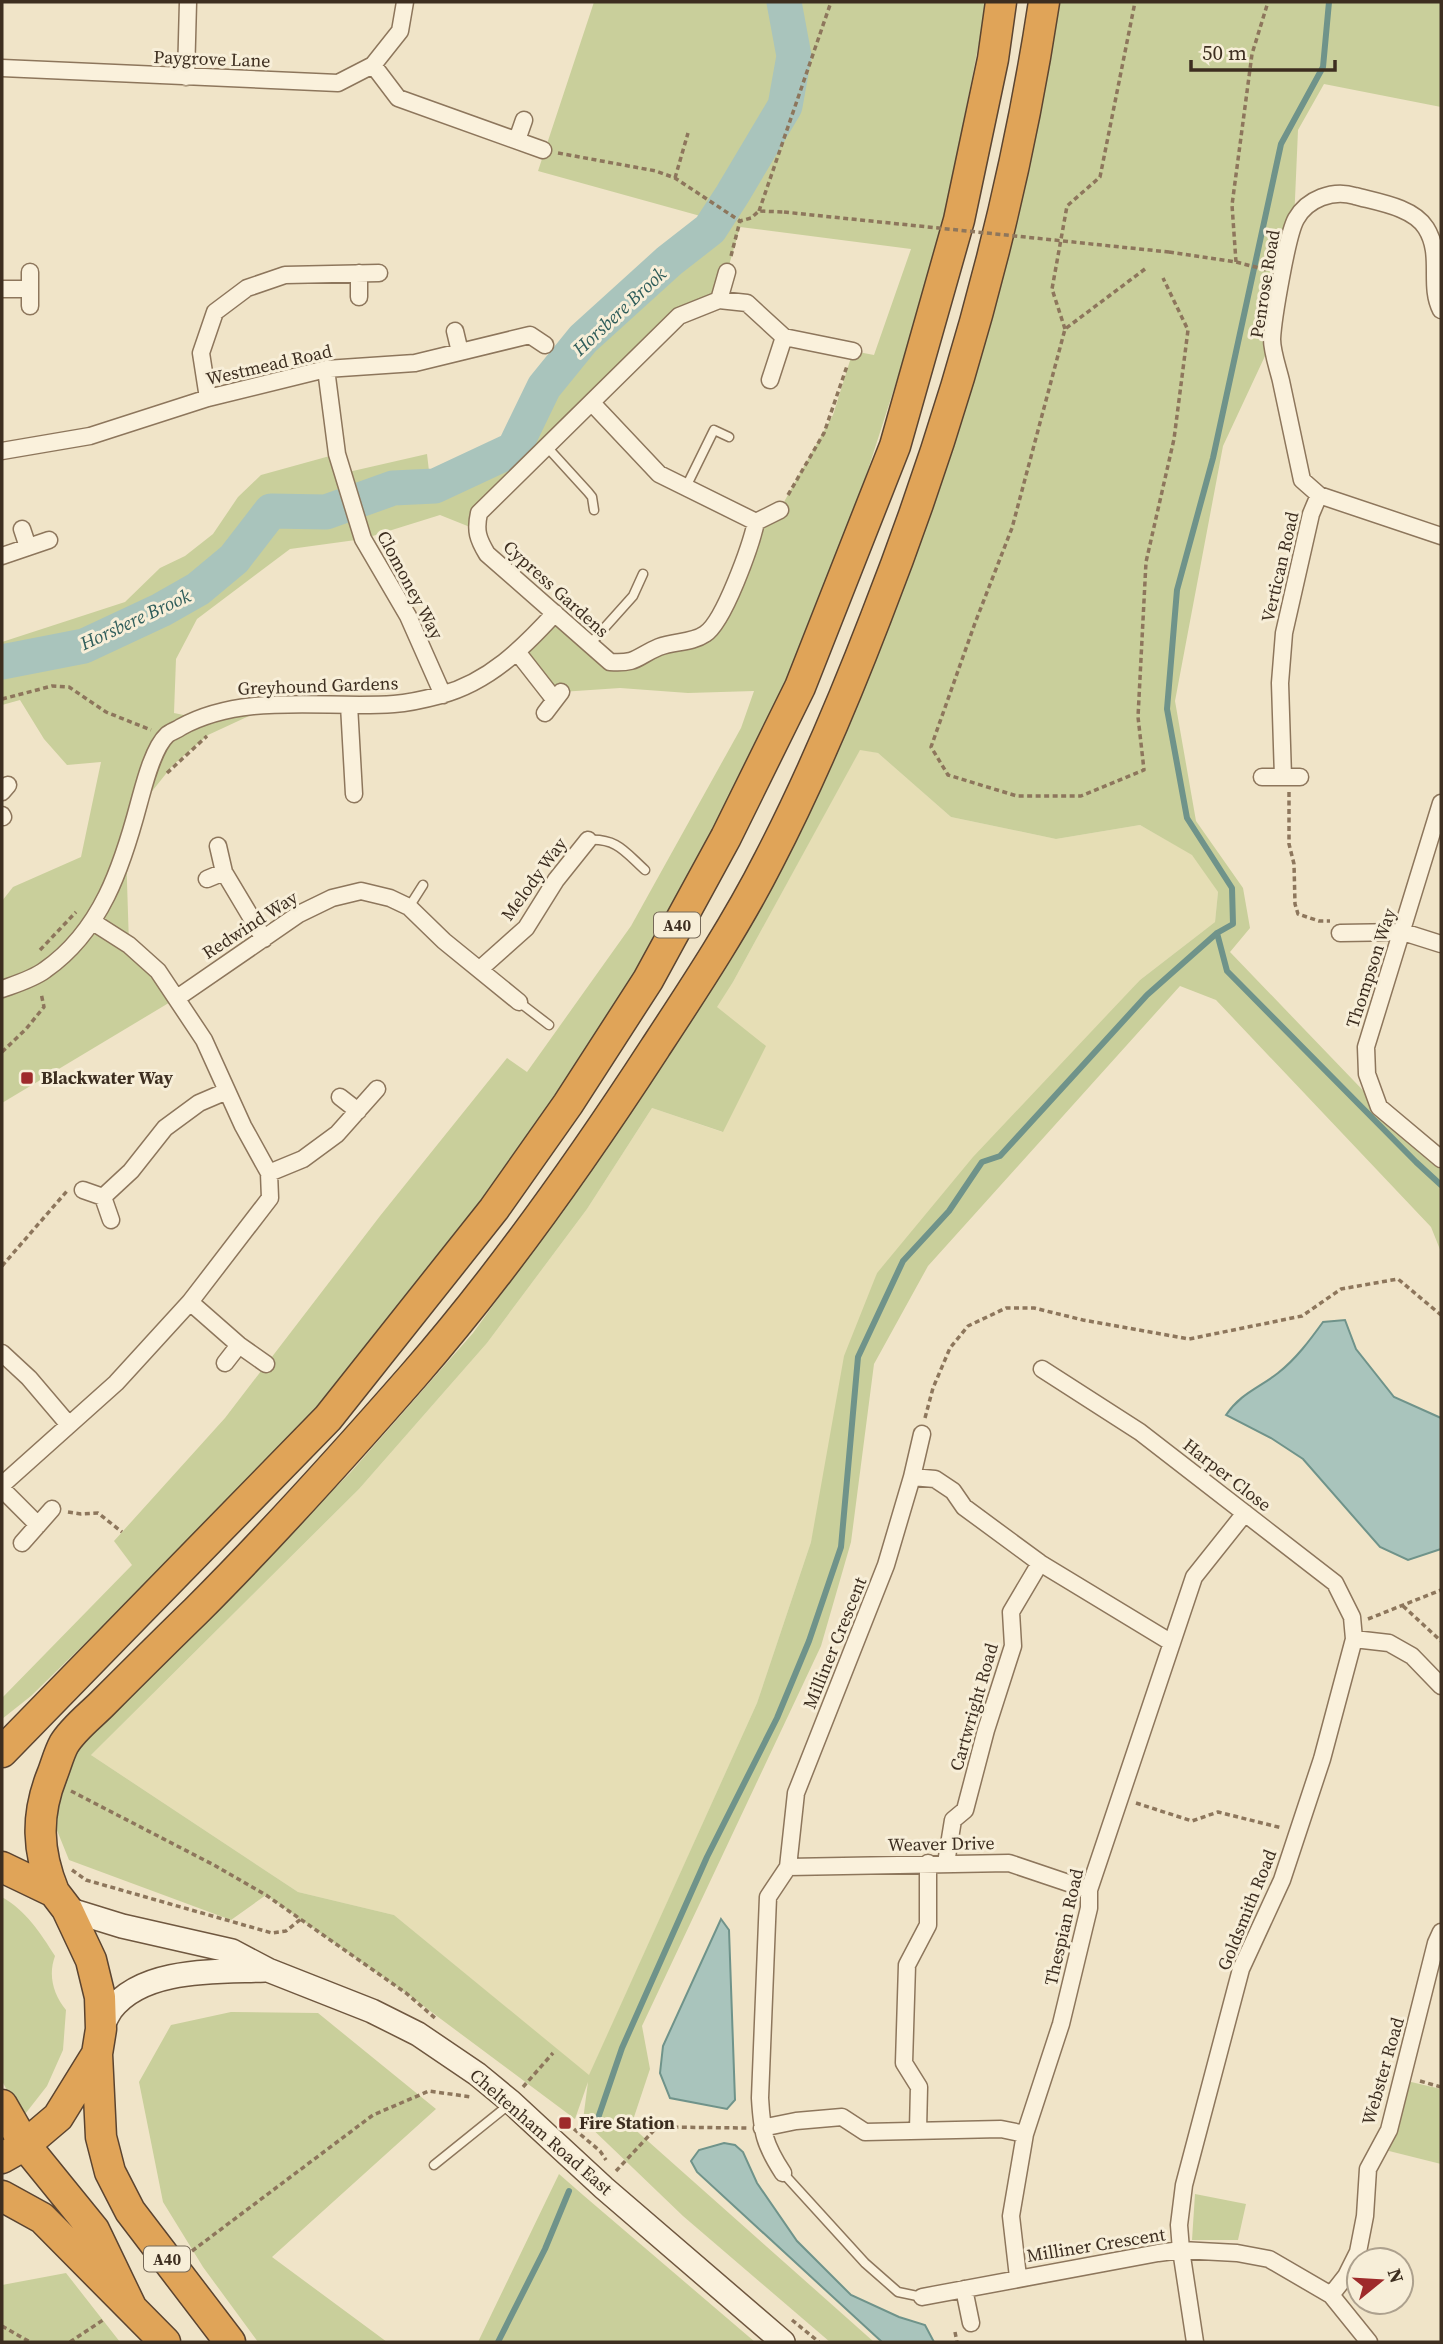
<svg xmlns="http://www.w3.org/2000/svg" width="1443" height="2344" viewBox="0 0 1443 2344" font-family="'Source Serif 4',serif">
<style>
.farmland{fill:#e6deb5}
.green{fill:#c9cf9b;fill-rule:evenodd}
.water{fill:#a9c4bc;stroke:#6f938a;stroke-width:2}
.lines{fill:none;stroke-linecap:round;stroke-linejoin:round}
.stream{stroke:#6f938a;stroke-width:6}
.river{stroke:#a9c4bc;stroke-width:35}
.lane-casing{stroke:#8d765c;stroke-width:11}
.street-casing{stroke:#8d765c;stroke-width:19}
.secondary-casing{stroke:#6f573f;stroke-width:26}
.highway-casing{stroke:#5b4430;stroke-width:33}
.path{stroke:#8d765c;stroke-width:3.5;stroke-dasharray:5 3.5;stroke-linecap:butt}
.lane{stroke:#faf1dc;stroke-width:8}
.street{stroke:#faf1dc;stroke-width:16}
.secondary{stroke:#faf1dc;stroke-width:23}
.highway{stroke:#e0a458;stroke-width:30}
.path-bridge{stroke:#8d765c;stroke-width:3.5;stroke-dasharray:5 3.5;stroke-linecap:butt}
.poi-dot{fill:#9e2a2b;stroke:#f7eed8;stroke-width:2.5}
.labels{text-anchor:middle;stroke-width:6;stroke-linejoin:round;paint-order:stroke}
.shield{fill:#f7eed8;stroke:#756857;stroke-width:2}
.shield-label{font-size:16px;font-weight:bold;fill:#3d2e20}
.street-label{font-size:18px;fill:#3d2e20;stroke:#f7eed8}
.poi-label{font-size:18px;font-weight:bold;fill:#3d2e20;stroke:#f7eed8;text-anchor:start}
.water-label{font-size:19px;font-style:italic;fill:#2f5d5a;stroke:#f7eed8}
</style>
<rect width="100%" height="100%" fill="#f0e4c8"/>
<path class="farmland" d="M860 749 878 753 951 817 1056 839 1140 825 1193 855 1218 892 1215 922 1140 980 877 1273 811 1542 757 1703 589 2076 394 1915 298 1892 91 1755 359 1489 487 1343 587 1209 652 1108 722 1132 716 1007 733 982Z"/>
<path class="green" d="M594 2H987L937 255 848 532 762 745 643 962 555 1103 430 1277 308 1417 147 1583 31 1696 2 1719V1698L132 1565 114 1541 225 1418 380 1216 507 1058 527 1072 631 926 741 728 754 691 688 693 620 688 561 692 554 699 518 653 555 613 610 662 706 633 756 522 780 509 833 415 853 351 874 355 911 249 740 227 719 300 678 316 479 513 475 529 440 515 363 539 290 549 197 619 176 659 174 713 198 718 273 705 208 735 173 765 137 810 126 850 129 945 177 998 2 1103V901L13 887 81 857 101 762 67 765 44 739 20 700 2 705V642L125 602 160 568 185 556 213 534 238 497 261 475 337 454 344 473 427 454 429 471 502 440 554 355 704 217 538 171Z
M1054 2H1441V107L1324 84 1298 130 1294 222 1272 341 1223 446 1175 701 1196 821 1243 888 1250 928 1230 952 1379 1107 1441 1159V1252L1431 1227 1216 1000 1180 986 928 1266 874 1364 851 1542 821 1646 642 2026 650 2069 631 2126 874 2342H830L683 2216 583 2120 588 2082 575 2119 406 1993 266 1895 231 1920 69 1860 52 1818 76 1746 350 1473 473 1333 607 1148 676 1045 771 887 832 759ZM860 750 878 753 951 817 1056 839 1140 825 1192 855 1218 892 1215 922 1140 980 973 1157 877 1273 844 1356 811 1542 757 1703 589 2075 394 1915 298 1892 91 1755 359 1489 487 1343 587 1209 652 1108 723 1132 766 1046 717 1007 733 982Z
M2 1897C26 1911 40 1932 55 1956 48 1975 53 1994 66 2010L63 2050 47 2086 22 2118 2 2081Z
M231 2012 318 2013 436 2109 272 2257 387 2342H258L203 2267 163 2202 139 2082 171 2025Z
M1407 2081 1441 2089V2164L1389 2151Z
M559 2174 583 2195 755 2342H478Z
M1195 2194 1246 2204 1238 2240H1192Z
M66 2273 120 2342H2V2285Z"/>
<path class="water" d="M1345 1320 1356 1349 1394 1397 1441 1418V1549L1408 1560 1380 1547 1303 1459 1271 1438 1226 1415C1241 1393 1259 1388 1278 1373 1296 1359 1310 1340 1323 1322Z
M721 1919 729 1930 735 2100 727 2109 670 2098 660 2073 663 2046Z
M724 2143 735 2145 743 2152 757 2183 797 2241 851 2295 899 2317 925 2325 934 2342H882L697 2172 691 2161 699 2150Z"/>
<g class="lines">
<path class="stream" d="M1217 933 1227 971 1416 1162 1441 1185
M596 2124 622 2048 707 1857 777 1718 809 1641 841 1547 858 1357 903 1261 949 1211 982 1162 1000 1156 1147 995 1217 933 1233 924 1232 888 1187 818 1167 709 1177 590 1213 458 1281 144 1323 67 1329 2
M498 2342 545 2249 569 2191"/>
<path class="river" d="M2 662 84 646 161 610 198 589 234 559 271 511 326 512 393 488 435 486 514 449 544 387 583 339 669 261 710 229 732 195 785 106 794 56 784 2"/>
<g class="lane-casing">
<path id="lane" d="M547 447 588 492 592 497 594 510
M686 487 714 430 729 437
M590 644 633 596 643 574
M588 840C617 838 625 852 645 870
M409 907 423 885
M519 1002 549 1025
M434 2165 511 2103
M783 2173 865 2263 898 2292 922 2297"/>
</g>
<g class="street-casing">
<path id="street" d="M373 65 398 98 543 150
M2 68 338 83 373 65 400 31 405 2
M186 77 188 2
M517 140 524 120
M30 272V306
M359 273V297
M2 289H30
M719 300 727 272
M455 331 460 352
M784 337 853 351
M326 369 337 454 363 539 408 616 443 695
M208 398 201 353 215 312 247 288 285 275 379 273
M592 403 659 474 756 522C751 545 724 622 705 634 692 643 674 641 659 647 637 656 638 664 610 662L487 554C478 539 475 531 479 513L679 316 719 300 747 303 784 337 770 380
M2 451 90 436 208 398 326 369 415 363 530 335 545 345
M1319 495 1302 480C1295 447 1288 414 1281 381 1278 368 1272 352 1272 339 1273 319 1287 235 1296 219 1307 199 1333 189 1355 196 1377 202 1413 207 1426 228 1443 255 1428 285 1441 310
M756 522 780 510
M22 529 28 547
M2 556 49 540
M518 653 554 699
M349 705 354 794
M545 713 561 692
M1262 777H1300
M1283 777 1280 683 1284 633 1311 514 1319 495 1441 536
M2 792 8 785
M1441 803 1366 1047 1367 1074 1379 1107 1441 1159
M2 815 3 817
M218 846 224 872 264 939
M207 879 224 872
M1340 933 1403 932 1441 944
M480 969 526 928 556 880 588 840
M2 989C16 984 33 979 45 970 101 931 122 867 139 803 144 785 153 748 167 735 170 732 177 730 181 727 245 692 324 709 394 704 409 703 426 699 441 695 489 682 523 648 555 613
M177 998 299 914 332 898 361 891 390 898 409 907 444 941 519 1002
M340 1097 358 1111
M269 1173 303 1159 337 1134 377 1089
M83 1190 103 1197
M111 1220 103 1197 131 1171 165 1128 199 1103 227 1091
M190 1302 239 1345 266 1364
M2 1353 29 1378 69 1425
M225 1363 239 1345
M1042 1369 1140 1432 1335 1583 1352 1617 1354 1639
M912 1477 922 1434
M2 1485 116 1383 190 1302 270 1198 269 1173 243 1126 204 1040 158 971 129 945 93 922
M2 1489 38 1525
M22 1543 52 1509
M946 1863 953 1820 965 1810 986 1730 1013 1646 1011 1612 1040 1563
M788 1867 1009 1863 1089 1890
M762 2128 796 2121 842 2117 865 2132 1001 2129 1025 2134
M918 2130 919 2087 904 2063 907 1965 928 1925V1863
M783 2173C764 2144 762 2132 760 2098L768 1897 788 1867 796 1793 886 1565 912 1477 935 1479 953 1491 964 1507 1040 1563 1172 1643
M1018 2277 1011 2216 1025 2134 1061 2024 1089 1908V1890L1194 1577 1245 1513
M964 2289 971 2323
M1331 2295 1346 2276 1358 2252 1365 2216 1368 2169 1389 2130 1436 1943 1441 1932
M922 2297 1158 2253 1181 2250 1237 2253 1269 2259 1331 2295 1369 2342
M1195 2342 1181 2250 1179 2225 1184 2185 1241 1969 1282 1880 1322 1759 1354 1639 1389 1643 1412 1656 1441 1686"/>
</g>
<g class="secondary-casing">
<path id="secondary" d="M67 1909 122 1926 232 1951 268 1970 372 2011 418 2034 477 2074 511 2102 604 2188 783 2342
M101 2029C104 2023 107 2016 111 2010 143 1967 218 1972 265 1970"/>
</g>
<g class="highway-casing">
<path id="highway" d="M2 1752 328 1418 494 1209 568 1104 648 980 726 837 800 687 895 446 959 220 993 59 1001 2
M2 1867 54 1892 67 1909 91 1960 100 1997 101 2029 97 2054 58 2117 25 2145 2 2158
M54 1892C37 1851 36 1815 52 1775 56 1765 59 1753 64 1744 73 1729 90 1716 102 1704 133 1673 164 1642 196 1611 271 1536 343 1456 413 1376 502 1274 581 1162 655 1048 695 987 736 925 769 860 810 781 844 700 876 617 954 418 1012 213 1044 2
M97 2054 101 2137 110 2172 130 2211 230 2342
M2 2105 25 2145 94 2230 131 2307
M2 2196 42 2218 165 2342"/>
</g>
<path class="path" d="M558 153 656 171 675 178 740 221
M675 178 688 133
M759 211 831 2
M1169 252 1236 262 1267 270
M731 256 740 221 751 218 759 211 784 212
M1236 262 1232 205 1252 54 1268 2
M1145 269 1065 329 1012 528 975 623 931 747 948 775 1017 796H1081L1144 770 1138 717 1146 562 1174 439 1188 330 1163 278
M1065 329 1052 289 1067 206 1100 177 1135 2
M788 495 824 433 847 366
M2 699 52 686 69 687 106 712 151 730
M167 773 207 736
M1289 792V844L1294 864 1295 904 1298 914 1319 921H1330
M40 950 76 912
M2 1052 26 1029 44 1007 41 993
M2 1266 67 1191
M925 1418 933 1388 950 1348 968 1326 1006 1308H1034L1083 1320 1189 1339 1302 1316 1341 1289 1398 1279 1441 1315
M68 1512 81 1514 98 1513 122 1532
M1403 1606 1441 1641
M1368 1619 1441 1590
M71 1791 212 1864 266 1895 406 1993 435 2018
M1136 1803 1192 1821 1218 1812 1282 1828
M72 1870 86 1880 272 1933 286 1931 301 1919
M1420 2081 1441 2087
M523 2087 553 2053
M561 2118 600 2151 606 2160
M616 2171 657 2127 748 2128
M192 2251 373 2115 429 2091 471 2097
M792 2320 819 2342
M2 2326 30 2342
M955 2332 957 2342
M70 2342 103 2320"/>
<use href="#lane" class="lane"/>
<use href="#street" class="street"/>
<use href="#secondary" class="secondary"/>
<use href="#highway" class="highway"/>
<path class="path-bridge" d="M784 212 1169 252"/>
</g>
<g class="poi-dot">
<rect x="20" y="1071" width="14" height="14" rx="3.5"/>
<rect x="558" y="2116" width="14" height="14" rx="3.5"/>
</g>
<g class="labels">
<g class="shield">
<rect x="654" y="912.5" width="46" height="25" rx="5"/>
<rect x="144" y="2246.5" width="46" height="25" rx="5"/>
</g>
<g class="shield-label">
<text x="677" y="931">A40</text>
<text x="167" y="2265">A40</text>
</g>
<g class="street-label">
<text transform="translate(212 59) rotate(2)" y="6">Paygrove Lane</text>
<text transform="translate(1265 284) rotate(-81)" y="6">Penrose Road</text>
<text transform="translate(269 365) rotate(-13)" y="6">Westmead Road</text>
<text transform="translate(1280 567) rotate(-77)" y="6">Vertican Road</text>
<text transform="translate(410 585) rotate(62)" y="6">Clomoney Way</text>
<text transform="translate(556 589) rotate(42)" y="6">Cypress Gardens</text>
<text transform="translate(318 686) rotate(-2)" y="6">Greyhound Gardens</text>
<text transform="translate(534 879) rotate(-54)" y="6">Melody Way</text>
<text transform="translate(250 925) rotate(-33)" y="6">Redwind Way</text>
<text transform="translate(1371 968) rotate(-72)" y="6">Thompson Way</text>
<text transform="translate(1227 1475) rotate(38)" y="6">Harper Close</text>
<text transform="translate(835 1643) rotate(-68)" y="6">Milliner Crescent</text>
<text transform="translate(974 1707) rotate(-74)" y="6">Cartwright Road</text>
<text transform="translate(941 1844) rotate(-1)" y="6">Weaver Drive</text>
<text transform="translate(1247 1910) rotate(-68)" y="6">Goldsmith Road</text>
<text transform="translate(1064 1927) rotate(-77)" y="6">Thespian Road</text>
<text transform="translate(1383 2071) rotate(-74)" y="6">Webster Road</text>
<text transform="translate(541 2132) rotate(41)" y="6">Cheltenham Road East</text>
<text transform="translate(1096 2245) rotate(-9)" y="6">Milliner Crescent</text>
</g>
<g class="poi-label">
<text x="41" y="1084">Blackwater Way</text>
<text x="579" y="2129">Fire Station</text>
</g>
<g class="water-label">
<text transform="translate(619 311) rotate(-43)" y="7">Horsbere Brook</text>
<text transform="translate(135 619) rotate(-25)" y="7">Horsbere Brook</text>
</g>
</g>
<rect width="1443" height="2344" fill="none" stroke="#3d2e20" stroke-width="7"/>
<g transform="translate(1380 2281) rotate(72)"><circle r="33" fill="#f7eed8" stroke="#ada18e" stroke-width="2"/>
<path d="M0-5L12 26L0 18L-12 26Z" fill="#9e2a2b"/>
<text y="-10" font-size="19" font-weight="bold" text-anchor="middle" fill="#3d2e20">N</text>
</g>
<path d="M1191 60v10h144v-10" fill="none" stroke="#3d2e20" stroke-width="3.5"/>
<text x="1202" y="60" font-size="21" fill="#3d2e20" stroke="#f7eed8" stroke-width="5" paint-order="stroke">50 m</text>
</svg>
